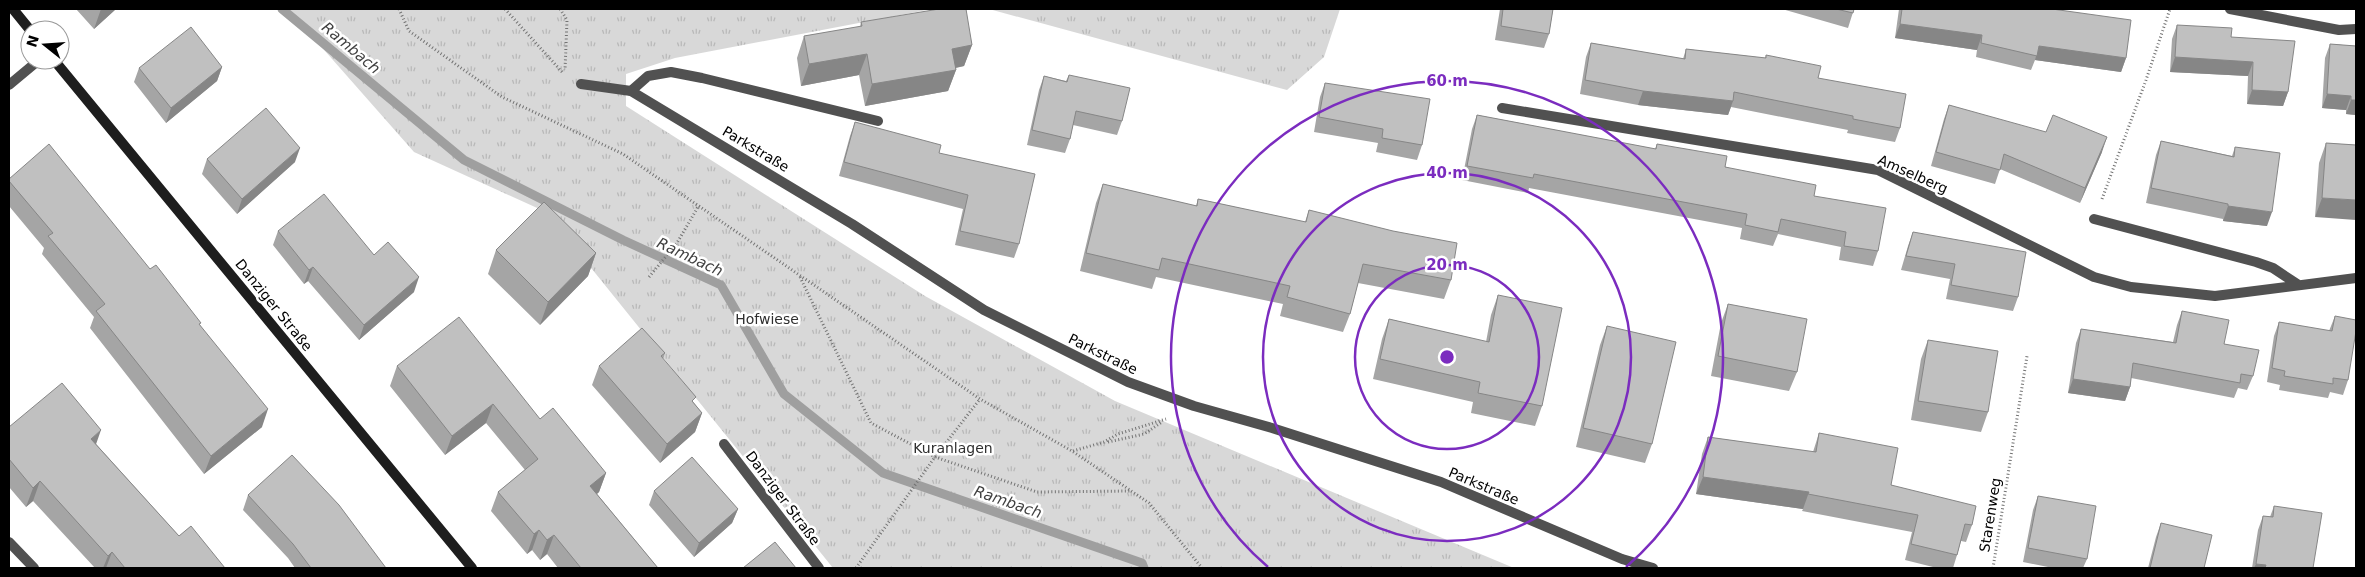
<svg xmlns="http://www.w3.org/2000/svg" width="2365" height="577" viewBox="0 0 2365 577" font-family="'DejaVu Sans',sans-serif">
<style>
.park{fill:url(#park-tufts)}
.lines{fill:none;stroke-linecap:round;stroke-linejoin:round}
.stream{stroke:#9f9f9f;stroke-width:9}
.path{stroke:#737373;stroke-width:3;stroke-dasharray:1 2.5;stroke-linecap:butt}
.lane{stroke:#515151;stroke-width:10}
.street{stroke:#515151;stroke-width:10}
.secondary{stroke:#1e1e1e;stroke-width:10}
.wall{fill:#a5a5a5}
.shaded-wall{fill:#868686}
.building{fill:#c0c0c0;stroke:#868686}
.ring{fill:none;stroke:#7b2cbf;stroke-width:2.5}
.labels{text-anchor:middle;stroke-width:5;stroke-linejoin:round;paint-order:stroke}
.street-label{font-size:14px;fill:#000;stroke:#fff}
.park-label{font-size:14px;fill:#2f2f2f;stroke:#fff}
.water-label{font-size:15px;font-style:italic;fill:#404040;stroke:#fff}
.centre{fill:#7b2cbf;stroke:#fff;stroke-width:2.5}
.ring-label{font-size:15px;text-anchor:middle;font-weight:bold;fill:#7b2cbf;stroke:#fff;stroke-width:5;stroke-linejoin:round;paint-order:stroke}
</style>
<defs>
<pattern id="park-tufts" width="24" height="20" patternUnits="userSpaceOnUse" patternTransform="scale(1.25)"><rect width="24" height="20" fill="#d8d8d8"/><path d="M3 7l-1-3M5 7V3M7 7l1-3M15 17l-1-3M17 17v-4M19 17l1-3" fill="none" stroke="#b8b8b8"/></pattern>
</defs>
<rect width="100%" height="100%" fill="#fff"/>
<path class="park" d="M288 9H932L675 58 626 74V106L925 296 1115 401 1514 568H833L546 212 414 152Z
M989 9H1340L1324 57 1287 90Z"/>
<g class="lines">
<path class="stream" d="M282 9 464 160 623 240 721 285 784 394 883 473 1142 563 1144 568"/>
<path class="path" d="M399 9 409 31 502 97 623 154 980 399 1072 451 1149 503 1202 568
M505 9 563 73
M560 9 567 20 565 70
M2102 199 2146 80 2170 9
M649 277 677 243 698 207
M800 277 871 423 935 457 1037 492 1130 491
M1108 442 1144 434 1162 422
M1073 451 1104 442 1118 434 1166 419
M856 568 935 457 980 399
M1993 568 2027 356"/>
<path class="lane" d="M9 85 39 60
M631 91 648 76 671 72 702 78 878 121"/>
<path class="street" d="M2230 9 2339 30 2356 29
M581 84 631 91 852 224 984 310 1128 382 1194 406 1272 428 1441 482 1622 559 1653 568
M1502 108 1878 170 2094 277 2131 287 2215 296 2356 278
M2094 219 2256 262 2273 268 2297 284
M724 444 819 568
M9 542 34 568"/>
<path class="secondary" d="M13 9 30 30
M54 60 472 568"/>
</g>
<path class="wall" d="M76 9H116L94 29Z
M1500 9H1553L1549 34 1544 48 1495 40Z
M1782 9H1854L1848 28Z
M1899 9H2052L2126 58 2121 72 2035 60 2031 70 1976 57 1977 50 1895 38Z
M861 22 972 45 964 66 956 68V70L948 91 865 106 859 75 801 86 797 58 804 36 860 27Z
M2177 25 2231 37 2288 92 2283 106 2247 104 2248 76 2170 72 2172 39Z
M1591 43 1683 59 1686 49 1765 58 1766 55 1818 78 1900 128 1895 142 1847 133 1848 130 1731 107 1728 115 1638 105 1580 94 1586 57Z
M2330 44 2356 46V115L2346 114V110L2322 108 2325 58Z
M222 67 217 81 166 123 134 82 139 68Z
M1069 75 1122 121 1117 135 1073 125 1070 139 1065 153 1027 145 1039 90 1044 76 1066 81Z
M1325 83 1422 145 1417 160 1376 152 1378 143 1314 132 1320 97Z
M1949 105 2102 152 2080 203 2000 169 1995 184 1931 166 1944 119Z
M1477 115 1655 149 1657 144 1814 196 1878 251 1873 266 1839 260 1841 247 1778 234 1773 246 1740 239 1742 228 1529 188 1528 193 1462 180 1472 129Z
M855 122 939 153 1019 244 1014 258 955 245 963 209 839 176 850 136Z
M2161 141 2232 156 2235 147 2267 226 2223 221V219L2146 203 2156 155Z
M2326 143 2356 145 2315 217 2319 163Z
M207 159 295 162 237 214 202 174Z
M9 179 150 269 200 325 262 427 204 474 90 328 94 317 42 254 44 248 9 206Z
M1103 184 1196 206 1198 199 1305 222 1309 210 1451 280 1444 299 1358 283 1350 314 1343 332 1280 316 1283 304 1156 277 1152 289 1080 271 1096 203Z
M278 231 374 255 414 292 359 340 308 281 304 284 273 245Z
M1913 232 2018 297 2013 311 1946 299 1950 279 1901 270 1908 246Z
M496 250 596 253 588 276 540 325 488 274Z
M1498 295 1542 406 1535 426 1471 413 1473 402 1373 379 1382 339 1389 319 1486 342 1491 315Z
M1728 304 1797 372 1789 391 1711 376 1721 323Z
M2182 311 2224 344 2253 376 2247 390 2238 388 2234 398 2131 378 2130 387 2125 401 2068 393 2076 343 2081 329 2173 342 2177 325Z
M2335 316 2348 380 2343 395 2330 392 2328 398 2279 390 2280 385 2267 382 2274 336 2279 322 2329 331Z
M1607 326 1652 444 1645 463 1576 447 1600 345Z
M1928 340 1988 412 1981 432 1911 420 1921 359Z
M665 353 663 359 694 403 702 413 695 432 660 463 592 385 599 366Z
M397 366 540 419 606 473 599 492 597 494 658 568H558L547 554 540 560 532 550 527 554 491 511 498 492 525 470 486 423 445 455 390 386Z
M9 427 96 444 179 536 225 568H95L33 501 26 507 9 487Z
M1819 433 1891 485 1972 525 1966 542 1961 541 1957 555 1953 568H1937L1905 560 1912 532 1802 511 1803 509 1696 494 1702 454 1708 437 1813 452Z
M654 491 738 509 732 523 694 557 649 505Z
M248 495 386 568H295L288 558 243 510Z
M2038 496 2087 559 2083 568H2053L2023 562 2033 510Z
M2274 506 2313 568H2252L2258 530 2263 516 2270 517Z
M2161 523 2204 568H2148L2156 537Z"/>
<path class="shaded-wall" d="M101 9H116L94 29Z
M1900 24 1982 35 1977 50 1895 38Z
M972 45 964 66 944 70 952 49Z
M2039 46 2126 58 2121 72 2035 60Z
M867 54 859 75 801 86 809 64Z
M2175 57 2253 62 2248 76 2170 72Z
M222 67 217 81 166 123 171 108Z
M956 70 948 91 865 106 872 84Z
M2252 90 2288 92 2283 106 2247 104Z
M1643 91 1733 101 1728 115 1638 105Z
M2327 94 2351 96 2346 110 2322 108Z
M2351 100H2356V115L2346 114Z
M2107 137 2102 152 2080 203 2085 188Z
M300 148 295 162 237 214 242 199Z
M2322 198 2356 200V220L2315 217Z
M2228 206 2272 212 2267 226 2223 221Z
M596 253 588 276 540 325 548 302Z
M313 267 308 281 304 284 309 270Z
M419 277 414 292 359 340 364 325Z
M2073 379 2130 387 2125 401 2068 393Z
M493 404 486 423 445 455 452 436Z
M268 409 262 427 204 474 211 456Z
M702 413 695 432 660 463 667 444Z
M101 430 94 450 91 439Z
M606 473 599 492 583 506 590 486Z
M1703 477 1809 492 1803 509 1696 494Z
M40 481 33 501 26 507 33 488Z
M738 509 732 523 694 557 699 543Z
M539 530 532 550 527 554 534 534Z
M554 535 547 554 540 560 547 540Z
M112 552 106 568H103L108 556Z
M2256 564 2266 565 2264 568H2254Z"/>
<path class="building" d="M939 9H966L972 45 952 49 956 70 872 84 867 54 809 64 804 36 862 26 861 22Z
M1503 9H1553L1549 34 1501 26Z
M1836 9H1854L1853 13Z
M1902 9H2052L2131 20 2126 58 2039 46 2037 56 1981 43 1982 35 1900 24Z
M2177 25 2232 28 2231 37 2295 41 2288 92 2252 90 2253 62 2175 57Z
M191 27 222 67 171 108 139 68Z
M1591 43 1685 59 1686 49 1766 58V55L1821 66 1818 78 1906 94 1900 128 1853 119V116L1734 92 1733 101 1643 91 1585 80Z
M2330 44 2356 46V100H2351V96L2327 94Z
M1069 75 1130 88 1122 121 1076 111 1070 139 1032 130 1044 76 1067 82Z
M1325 83 1430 99 1422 145 1382 138 1383 129 1319 117Z
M1949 105 2046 132 2053 115 2107 137 2085 188 2004 154 2000 170 1936 152Z
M266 108 300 148 242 199 207 159Z
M1477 115 1656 149 1657 144 1727 156 1725 167 1816 185 1814 196 1886 208 1878 251 1844 246 1846 232 1781 219 1778 232 1745 225 1747 214 1534 174 1533 178 1467 166Z
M855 122 941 145 939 153 1035 174 1019 244 960 231 968 195 844 162Z
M2161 141 2234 157 2235 147 2280 153 2272 212 2228 206V204L2151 188Z
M2326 143 2356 145V200L2322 198Z
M49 144 150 269 156 265 201 323 199 324 268 409 211 456 96 311 105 304 48 236 53 233 9 181V179Z
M1103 184 1197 206 1198 199 1306 222 1309 210 1393 231 1457 243 1451 280 1363 264 1350 314 1287 297 1290 286 1162 258 1159 270 1086 253Z
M324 194 374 255 388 242 419 277 364 325 313 267 309 270 278 231Z
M544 202 596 253 548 302 496 250Z
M1913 232 2026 252 2018 297 1951 285 1955 264 1906 256Z
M1498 295 1562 308 1542 406 1478 393 1480 382 1380 359 1389 319 1489 342Z
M1728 304 1807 319 1797 372 1718 356Z
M2182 311 2229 320 2224 344 2259 350 2253 376 2241 374 2240 383 2133 363 2130 387 2073 379 2081 329 2176 343Z
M2335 316 2356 320V331L2348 380 2333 378V384L2284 376 2285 371 2272 368 2279 322 2332 331Z
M459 317 540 419 553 408 606 473 590 486 658 568H581L554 535 547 540 539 530 534 534 498 492 538 459 493 404 452 436 397 366Z
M1607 326 1676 342 1652 444 1583 428Z
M642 328 665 353 661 356 696 397 692 401 702 413 667 444 599 366Z
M1928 340 1998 351 1988 412 1918 401Z
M62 383 101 430 91 439 179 536 191 526 225 568H125L112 552 108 556 40 481 33 488 9 459V427Z
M1819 433 1898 448 1891 485 1976 506 1972 525 1965 524 1957 555 1911 544 1918 515 1808 494 1809 492 1703 477 1708 437 1816 452Z
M292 455 339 505 386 568H311L293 544 248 495Z
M692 457 738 509 699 543 654 491Z
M2038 496 2096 506 2087 559 2028 548Z
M2274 506 2322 513 2313 568H2265L2266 565 2256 564 2263 516 2273 517Z
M2161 523 2212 535 2204 568H2150Z
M775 542 796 568H743Z"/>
<g class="ring">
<circle cx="1447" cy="357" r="92"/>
<circle cx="1447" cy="357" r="184"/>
<path d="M1268 567A276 276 0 1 1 1626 567"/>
</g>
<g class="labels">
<g class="street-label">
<text transform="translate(756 149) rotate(31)" y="5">Parkstraße</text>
<text transform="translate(1913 174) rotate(24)" y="5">Amselberg</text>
<text transform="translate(274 305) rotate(51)" y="5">Danziger Straße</text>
<text transform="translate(1103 354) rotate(26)" y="5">Parkstraße</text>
<text transform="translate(1484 486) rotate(23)" y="5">Parkstraße</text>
<text transform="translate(783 498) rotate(53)" y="5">Danziger Straße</text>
<text transform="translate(1990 515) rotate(-81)" y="5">Starenweg</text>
</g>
<g class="park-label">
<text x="767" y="324">Hofwiese</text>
<text x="953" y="453">Kuranlagen</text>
</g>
<g class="water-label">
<text transform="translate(351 48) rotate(40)" y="5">Rambach</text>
<text transform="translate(690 257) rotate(25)" y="5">Rambach</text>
<text transform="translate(1008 502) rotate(19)" y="5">Rambach</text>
</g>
</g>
<circle cx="1447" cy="357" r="8" class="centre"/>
<g class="ring-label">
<text x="1447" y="86">60 m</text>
<text x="1447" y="178">40 m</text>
<text x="1447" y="270">20 m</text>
</g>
<rect width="2365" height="577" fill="none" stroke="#000000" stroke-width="20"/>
<g transform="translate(45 45) rotate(287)"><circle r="24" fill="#ffffff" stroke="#999999"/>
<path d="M0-4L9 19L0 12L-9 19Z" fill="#000000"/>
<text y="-8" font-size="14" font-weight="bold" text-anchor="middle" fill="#000000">N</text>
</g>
</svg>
